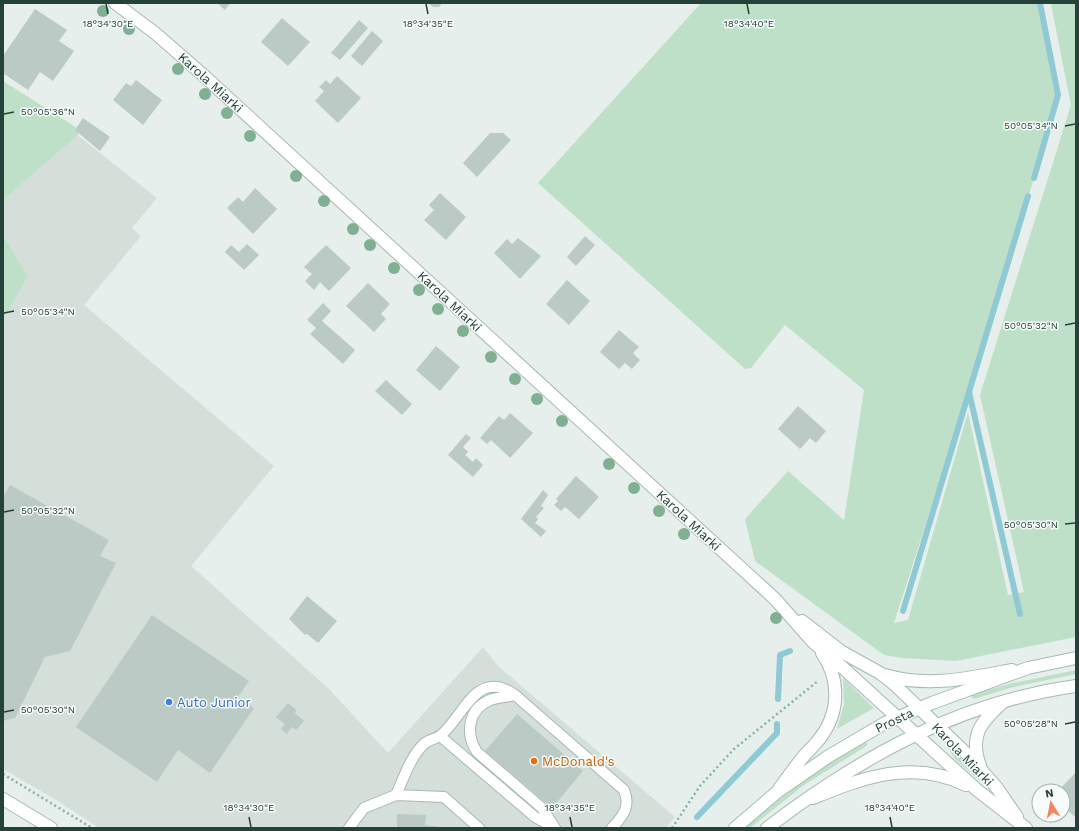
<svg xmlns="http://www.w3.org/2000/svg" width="1079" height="831" viewBox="0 0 1079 831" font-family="'Work Sans',sans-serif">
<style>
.built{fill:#d4dfda}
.green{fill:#bfe0c8}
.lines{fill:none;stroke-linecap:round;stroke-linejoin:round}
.stream{stroke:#8ec9d4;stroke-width:6}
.building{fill:#bbcac4}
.service-casing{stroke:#a8b8b2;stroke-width:12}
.minor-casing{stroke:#a8b8b2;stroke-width:14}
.secondary-casing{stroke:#a4bbb3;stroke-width:14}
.path{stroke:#86b3a5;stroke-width:2.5;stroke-dasharray:2 3;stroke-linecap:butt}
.service{stroke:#fff;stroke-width:10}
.minor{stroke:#fff;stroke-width:12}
.secondary{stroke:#fff;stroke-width:12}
.tree{fill:#80af93}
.ticks{fill:none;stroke:#24423a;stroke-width:1.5}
.shop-dot{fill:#3f7fe0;stroke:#f7fbf9;stroke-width:1.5}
.food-dot{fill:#e8710a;stroke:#f7fbf9;stroke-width:1.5}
.labels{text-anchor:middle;stroke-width:3;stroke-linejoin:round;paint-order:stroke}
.street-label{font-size:13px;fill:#24423a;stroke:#f7fbf9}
.shop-label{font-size:13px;fill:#366cbe;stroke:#f7fbf9;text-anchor:start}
.food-label{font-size:13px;fill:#c56008;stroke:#f7fbf9;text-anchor:start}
.ticks-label{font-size:10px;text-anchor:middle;fill:#24423a;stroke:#f7fbf9;stroke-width:3;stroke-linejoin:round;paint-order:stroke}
</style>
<rect width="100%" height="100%" fill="#e6efeb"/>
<path class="built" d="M71 130 157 198 132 228 141 236 84 305 274 466 191 566 328 688 388 753 483 647 498 666 675 817 666 828H99L58 801 3 769V167Z"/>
<path class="green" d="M701 3H1040L1058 92 1054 111 1000 292 894 623 908 620 968 412 1008 595 1024 592 980 395 1071 105 1051 4 1076 3V637L956 661 902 658 884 655 755 561 745 519 788 471 844 520 864 390 785 325 751 368 745 369 538 183Z
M3 81 82 131 3 200Z
M3 236 28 276 3 319Z
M1076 670V674L1013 687 974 699 971 697 973 694 1013 683Z
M843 678 874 708 837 729 844 704Z
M865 742 868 744 865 747 804 785 750 828H744L807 777Z
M949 749 964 761 980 781 954 758Z"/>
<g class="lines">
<path class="stream" d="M1034 178 1058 95 1040 3
M969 392 1020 614
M903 611 1028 196
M778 699 780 655 790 651
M697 817 777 733V724"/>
</g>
<path class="building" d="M217 3H230L225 10Z
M428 3H442L439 7H433Z
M35 9 67 30 59 41 74 51 53 81 40 72 28 90 3 73V56Z
M282 18 310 42 288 66 261 42Z
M359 20 368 28 340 60 331 53Z
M372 31 383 41 362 66 351 56Z
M337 76 361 98 338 123 315 101 324 91 319 87 326 80 330 84Z
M136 80 162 100 143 125 113 100 126 83 131 86Z
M83 118 110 137 100 151 75 130Z
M490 133H503L511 140 477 177 463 163Z
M255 188 277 209 253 234 227 208 238 197 243 202Z
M440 193 466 217 446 240 424 220 434 210 429 205Z
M585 236 595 245 576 266 567 257Z
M518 238 541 256 520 279 494 253 507 239 512 244Z
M247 244 259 255 244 270 225 252 231 245 239 252Z
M326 245 351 268 329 291 320 282 314 290 305 281 312 274 304 267Z
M567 280 590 301 569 325 546 304Z
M368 283 390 304 381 314 386 319 374 332 346 306Z
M323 303 331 311 322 321 355 350 343 364 310 334 316 328 307 320Z
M619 330 639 347 633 353 640 360 632 369 625 363 619 369 600 352Z
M436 346 460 367 440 391 416 370Z
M386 380 412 404 402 415 375 391Z
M798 406 826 431 816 443 810 438 800 449 778 429Z
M510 413 533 433 510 458 491 440 487 444 480 438 499 416 504 420Z
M466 434 471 438 463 447 468 452 465 455 473 462 476 458 483 465 473 477 448 455Z
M576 476 599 497 579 519 565 507 561 511 554 505 558 501 556 499Z
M10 485 109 540 100 556 116 563 70 651 45 657 15 718 3 721V497Z
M543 490 548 495 541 506 544 508 536 517 538 519 535 523 546 531 541 537 521 519Z
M307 596 337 621 318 643 307 634 305 635 289 619Z
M152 615 249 681 238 697 254 708 210 773 178 750 157 782 76 727Z
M288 703 296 710 295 713 304 721 296 730 292 727 287 734 281 729 285 724 276 717Z
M517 714 583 771 552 808 485 751Z
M1076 772V816L1075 817 1063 806V791H1058Z
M397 814 426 815 425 825 450 828H397Z"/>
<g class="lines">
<g class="service-casing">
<path id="service" d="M515 695C507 697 498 697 490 700 468 709 465 734 477 752L542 808 555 828
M440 736 535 817 553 827
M396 795C404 778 410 757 424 744 428 740 435 739 440 736 464 717 476 667 515 695L624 790C631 807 623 816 612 828
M349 828 364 808 396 795 444 797 479 828"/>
</g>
<g class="minor-casing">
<path id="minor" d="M115 3 155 33 202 74 775 599 813 642 841 666 977 790 1026 828
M802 621 842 652 880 673 894 684 971 758 997 788 1017 817
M885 675C928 688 969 678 1012 670
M980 766C969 735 981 722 1003 702
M779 789C787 778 795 767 803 757 807 752 812 748 816 743 839 717 842 682 822 653
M813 798C864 777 913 759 966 785"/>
</g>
<g class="secondary-casing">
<path id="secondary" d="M3 799 51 828
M735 828 777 792 829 756 885 723 932 703 1028 668 1076 658
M767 828C860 757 959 702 1076 686"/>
</g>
<path class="path" d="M3 774 92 828
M672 828 700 786 734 749 818 681"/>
<use href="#service" class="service"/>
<use href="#minor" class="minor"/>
<use href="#secondary" class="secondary"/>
</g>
<g class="tree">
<circle cx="103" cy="11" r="6"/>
<circle cx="129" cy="29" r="6"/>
<circle cx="178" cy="69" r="6"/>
<circle cx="205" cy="94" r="6"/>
<circle cx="227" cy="113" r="6"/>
<circle cx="250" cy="136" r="6"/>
<circle cx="296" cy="176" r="6"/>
<circle cx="324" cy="201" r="6"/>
<circle cx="353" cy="229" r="6"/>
<circle cx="370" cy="245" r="6"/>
<circle cx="394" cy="268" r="6"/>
<circle cx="419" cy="290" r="6"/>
<circle cx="438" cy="309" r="6"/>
<circle cx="463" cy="331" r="6"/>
<circle cx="491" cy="357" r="6"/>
<circle cx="515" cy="379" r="6"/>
<circle cx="537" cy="399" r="6"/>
<circle cx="562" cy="421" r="6"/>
<circle cx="609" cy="464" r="6"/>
<circle cx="634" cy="488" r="6"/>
<circle cx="659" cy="511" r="6"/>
<circle cx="684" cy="534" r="6"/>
<circle cx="776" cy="618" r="6"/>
</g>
<path class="ticks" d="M106 4 108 14M426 4 428 14M747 4 749 14M4 114 14 112M1065 126 1075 124M4 313 14 311M1065 325 1075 323M4 512 14 510M1065 524 1075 523M4 712 14 710M1065 724 1075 722M249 817 251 827M570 817 572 827M890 817 892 827"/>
<circle class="shop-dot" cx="169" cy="702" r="4"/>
<circle class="food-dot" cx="534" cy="761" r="4"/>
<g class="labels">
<g class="street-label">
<text transform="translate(211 82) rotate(42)" y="5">Karola Miarki</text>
<text transform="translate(450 301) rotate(43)" y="5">Karola Miarki</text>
<text transform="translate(689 520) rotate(43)" y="5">Karola Miarki</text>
<text transform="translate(894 720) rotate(-25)" y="5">Prosta</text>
<text transform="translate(963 754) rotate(46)" y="5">Karola Miarki</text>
</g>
<g class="shop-label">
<text x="177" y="707">Auto Junior</text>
</g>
<g class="food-label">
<text x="542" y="766">McDonald's</text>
</g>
</g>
<g class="ticks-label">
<text x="108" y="27">18°34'30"E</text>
<text x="428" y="27">18°34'35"E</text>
<text x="749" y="27">18°34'40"E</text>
<text x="48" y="115">50°05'36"N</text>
<text x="1031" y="129">50°05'34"N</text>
<text x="48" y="315">50°05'34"N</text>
<text x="1031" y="329">50°05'32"N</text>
<text x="48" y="514">50°05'32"N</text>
<text x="1031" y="528">50°05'30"N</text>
<text x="48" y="713">50°05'30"N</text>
<text x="1031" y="727">50°05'28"N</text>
<text x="249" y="811">18°34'30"E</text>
<text x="570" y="811">18°34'35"E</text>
<text x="890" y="811">18°34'40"E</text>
</g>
<rect width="1079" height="831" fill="none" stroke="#24423a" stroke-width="8"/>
<g transform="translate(1051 803) rotate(350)"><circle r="19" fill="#f7fbf9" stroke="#a3b1ad"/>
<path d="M0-3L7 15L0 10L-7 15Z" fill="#f4845f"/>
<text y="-6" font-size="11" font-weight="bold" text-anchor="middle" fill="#24423a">N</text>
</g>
</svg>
